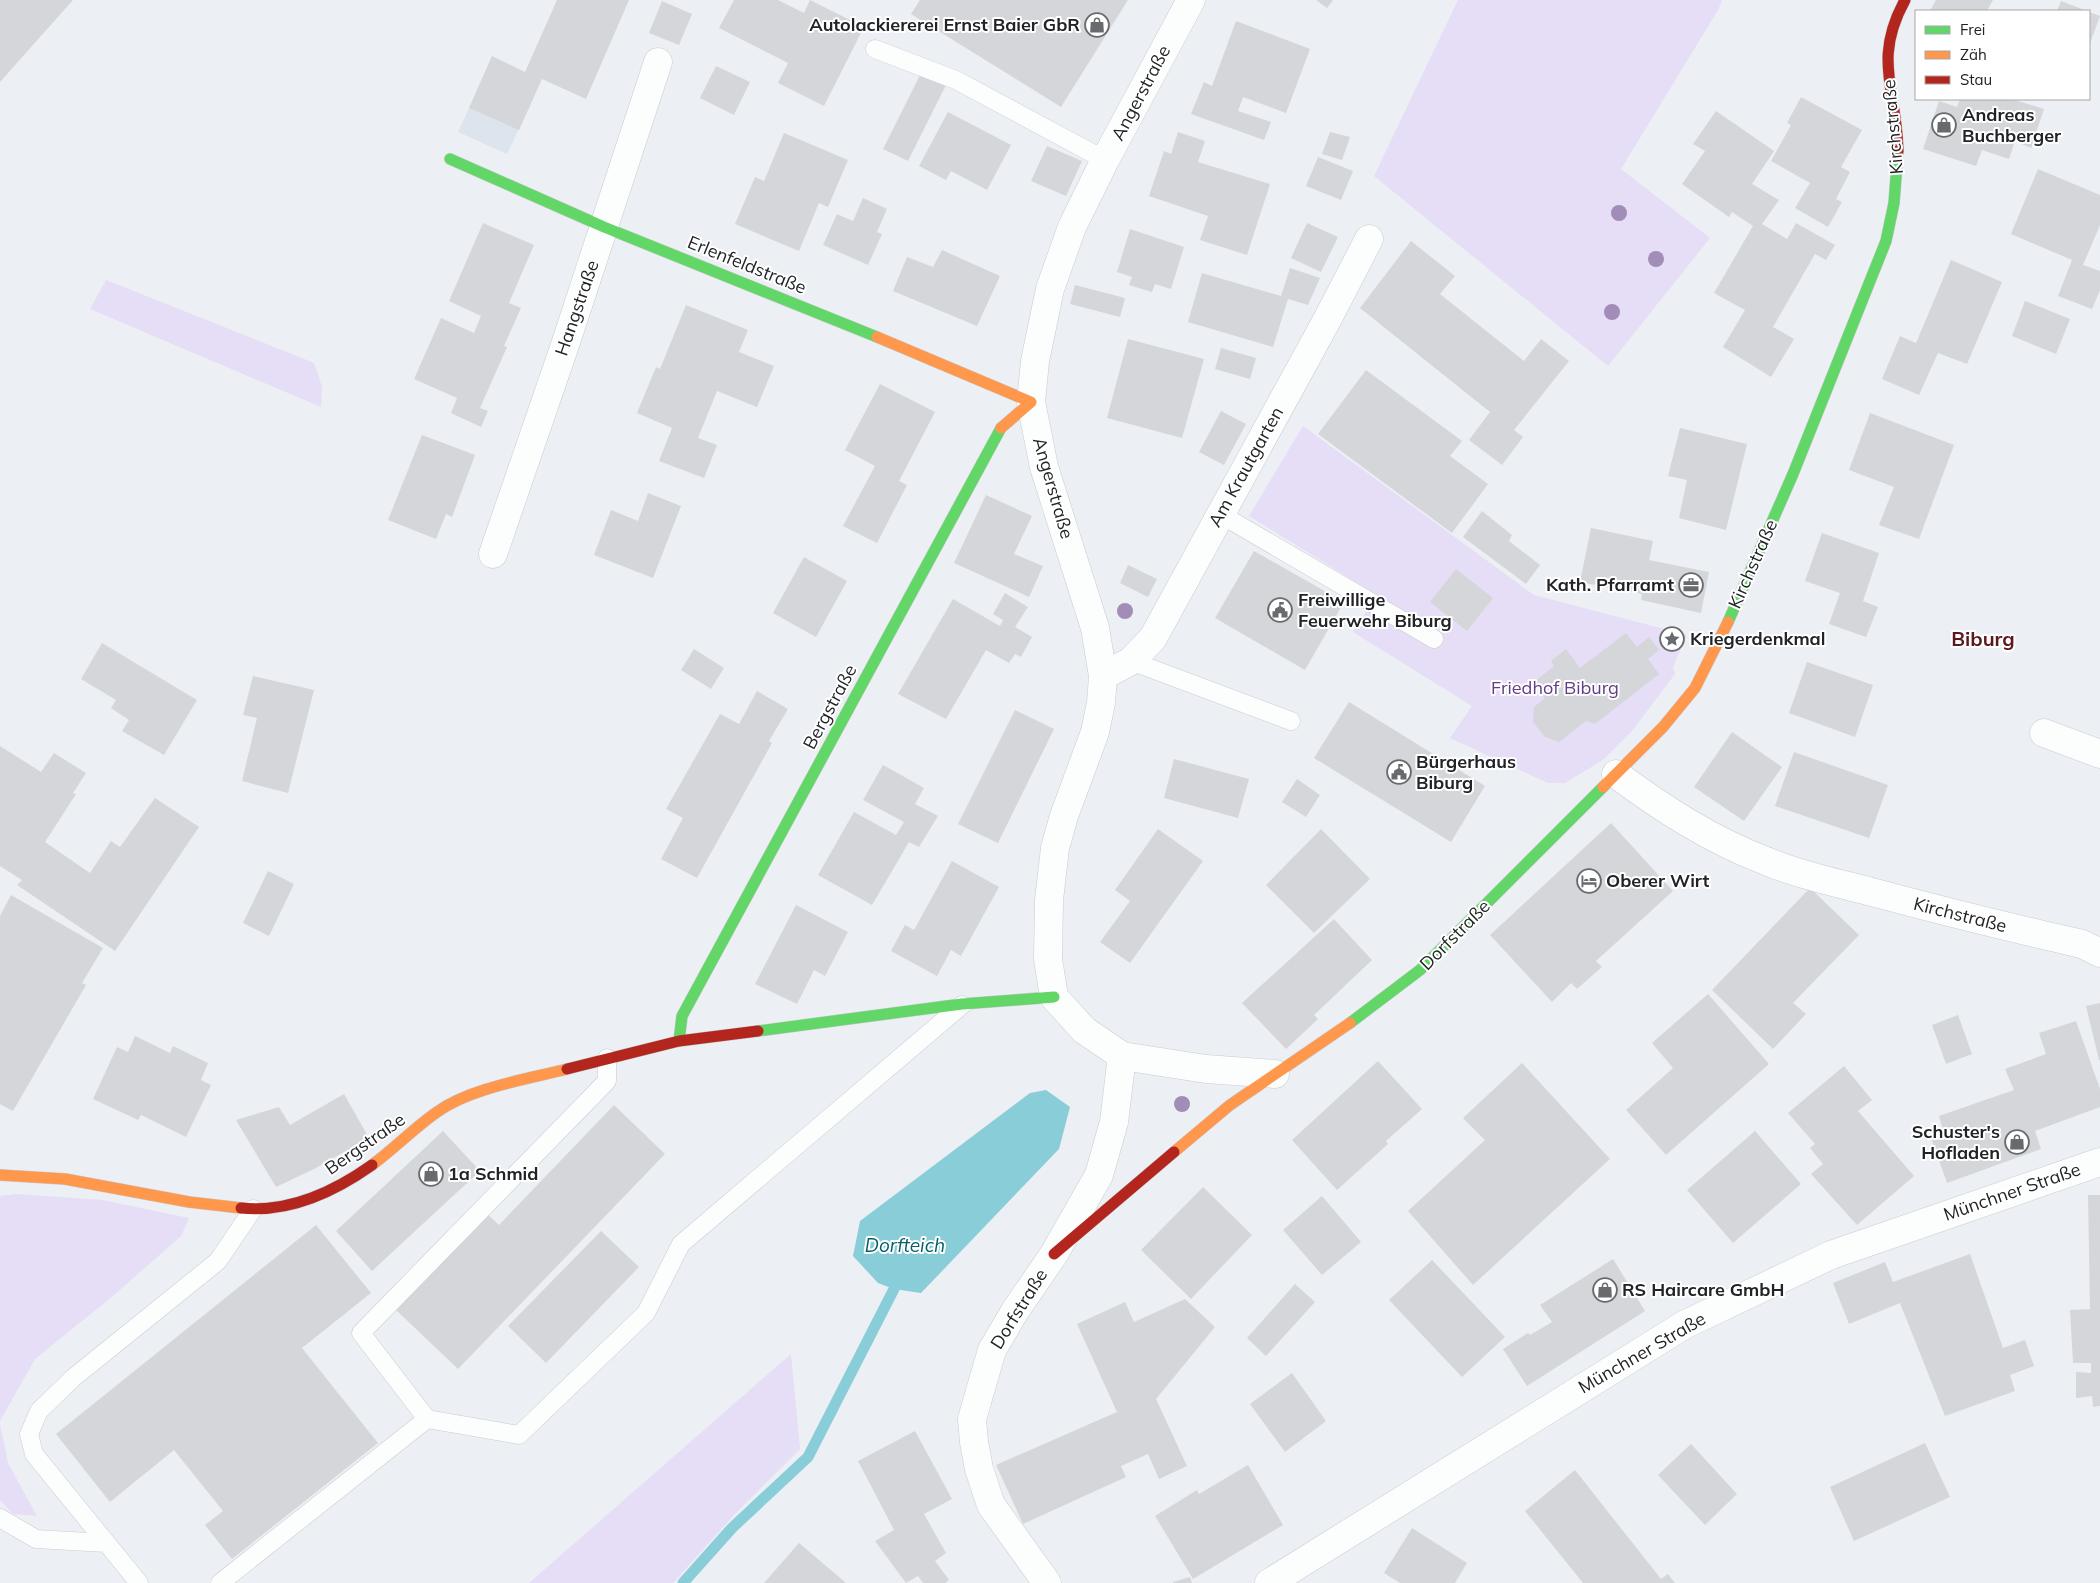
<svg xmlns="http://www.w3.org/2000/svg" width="2100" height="1583" viewBox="0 0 2100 1583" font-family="Mulish,sans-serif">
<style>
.built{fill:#dce4ee}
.green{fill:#e6ddf6}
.water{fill:#89cdd8}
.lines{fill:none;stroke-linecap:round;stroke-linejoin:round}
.stream{stroke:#89cdd8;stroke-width:11}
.building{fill:#d5d6da}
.lane-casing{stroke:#c9cbcf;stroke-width:19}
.street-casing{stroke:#c9cbcf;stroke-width:29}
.fast-casing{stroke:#c9cbcf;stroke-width:12}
.slow-casing{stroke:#c9cbcf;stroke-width:12}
.jam-casing{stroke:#c9cbcf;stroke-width:12}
.lane{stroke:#fcfdfd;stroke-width:18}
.street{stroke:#fcfdfd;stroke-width:28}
.fast{stroke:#63d668;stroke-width:11}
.slow{stroke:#ff974d;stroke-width:11}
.jam{stroke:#b3261e;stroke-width:11}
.tree{fill:#a18db7}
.labels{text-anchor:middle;stroke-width:4;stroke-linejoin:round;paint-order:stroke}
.poi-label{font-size:18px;font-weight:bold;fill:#212326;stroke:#fff;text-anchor:start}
.street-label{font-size:18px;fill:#212326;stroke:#fff}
.park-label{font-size:18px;fill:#633c85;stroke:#fff}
.water-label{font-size:19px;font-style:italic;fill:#075e67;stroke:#fff}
.quarter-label{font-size:20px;font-weight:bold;fill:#5d181c;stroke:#fff}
</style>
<rect width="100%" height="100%" fill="#eceff4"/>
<path class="built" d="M485 74 534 97 507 154 458 132Z"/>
<path class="green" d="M1458 0H1722L1718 10 1621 169 1710 238 1608 366 1374 176Z
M106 280 314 363 322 387 321 407 90 309Z
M1303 426 1534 595 1687 635 1673 667 1675 674 1632 731 1603 760 1565 783H1548L1450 738 1472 706 1353 632 1377 595 1249 516Z
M16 1194 102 1200 189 1218 181 1236 114 1295 35 1359 0 1421V1196Z
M791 1354 800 1449 733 1516 673 1583H529Z
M0 1424 8 1463 37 1516 13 1514 0 1500Z"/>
<path class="water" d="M1046 1090 1070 1107 1059 1149 921 1293 894 1289 878 1283 853 1256 860 1221 1030 1093Z"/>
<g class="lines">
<path class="stream" d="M683 1583 732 1528 808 1457 894 1289"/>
</g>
<path class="building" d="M0 0H73L0 82Z
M557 0H629L586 99 542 79 519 130 469 108 492 56 525 72Z
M734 0H778L804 13 810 0 864 27 824 106 778 83 788 63 719 28Z
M920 0H1128L1061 107 911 14Z
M1316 0H1333L1327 8Z
M1936 0H1993L1987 11H1930Z
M662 1 692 14 679 45 649 33Z
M2061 1 2087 11H2057Z
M2089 12 2100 16 2089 46Z
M1236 21 1310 49 1286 113 1243 97 1238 111 1271 122 1264 140 1191 114 1204 82 1212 86Z
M716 66 750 82 734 115 700 98Z
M921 73 946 85 908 161 883 149Z
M1801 97 1862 130 1841 167 1850 172 1836 199 1842 202 1828 227 1795 208 1810 183 1771 161 1791 125 1787 123Z
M1960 99H2012L2044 109 2031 148 2015 141 2009 159 1982 150 1976 166 1923 149 1939 101 1957 107Z
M1716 111 1774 151 1752 184 1779 200 1762 224 1787 239 1796 223 1835 245 1826 260 1815 254 1773 327 1794 339 1771 377 1723 347 1745 310 1714 293 1753 226 1732 212 1729 217 1682 184 1705 151 1693 144Z
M948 112 1011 145 987 190 951 171 946 180 919 166Z
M1178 132 1205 141 1198 162 1270 184 1247 255 1200 240 1208 216 1149 196 1164 151 1171 154Z
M1330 132 1350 137 1342 160 1322 154Z
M784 133 848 160 828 207 819 203 799 251 735 224 755 177 764 181Z
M1047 146 1082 161 1066 196 1031 181Z
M1318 157 1353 171 1341 200 1306 186Z
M2038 169 2100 195V225L2083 265 2100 271V290L2092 309 2058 296 2072 260 2011 234Z
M863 198 887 209 877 232 882 234 868 265 823 245 837 214 853 221Z
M483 223 534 245 509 303 521 308 504 346 507 347 480 408 488 411 481 427 451 413 457 398 414 379 441 318 474 333 481 316 449 301Z
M1307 223 1338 237 1321 272 1291 258Z
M1130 229 1184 247 1171 289 1155 284 1152 292 1129 285 1132 277 1117 272Z
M1411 241 1455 276 1440 294 1524 361 1541 339 1569 361 1514 430 1523 437 1502 465 1469 440 1490 412 1360 308Z
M942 250 1000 276 977 326 893 291 907 257 933 267Z
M1951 260 2002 282 1967 364 1938 353 1919 395 1882 379 1900 336 1916 343Z
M1290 268 1320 278 1308 305 1288 299 1273 347 1188 322 1202 273 1281 296Z
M1075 285 1125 298 1120 317 1070 304Z
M2025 301 2070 319 2056 354 2012 336Z
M686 305 748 330 739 352 774 366 757 407 717 391 698 438 717 445 704 478 659 461 672 428 637 413 656 367 660 369Z
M1128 339 1204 359 1182 438 1107 418Z
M1221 348 1256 358 1250 379 1215 369Z
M1366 370 1462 441 1450 456 1488 484 1452 533 1318 434Z
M880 384 935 412 899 481 907 485 877 543 843 526 875 466 845 450Z
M1221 411 1246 424 1224 465 1199 452Z
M1870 413 1954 445 1919 539 1879 525 1894 487 1849 470Z
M1680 428 1747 444 1726 530 1679 518 1687 480 1668 476Z
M422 435 475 455 452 517 446 514 436 539 388 520Z
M648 493 681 506 653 578 594 555 611 510 638 521Z
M986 495 1032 516 1014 554 1043 566 1029 597 954 563Z
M1482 511 1512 535 1509 541 1540 565 1526 584 1463 537Z
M1591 528 1653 541 1649 560 1709 572 1701 613 1641 600 1642 594 1580 582Z
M1822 533 1879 553 1863 601 1878 607 1866 637 1829 624 1840 593 1805 581Z
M1254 551 1344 602 1305 670 1215 618Z
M804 557 847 581 816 637 773 613Z
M1128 565 1157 579 1148 597 1120 583Z
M1456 569 1493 598 1467 631 1430 602Z
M1005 593 1028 607 1015 627 1032 637 1021 657 1015 654 1009 663 986 650 946 719 898 694 953 599 1000 626 1003 620 993 614Z
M1626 633 1637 647 1649 637 1659 650 1648 659 1659 674 1595 724 1586 721 1559 742 1545 737 1533 722 1534 707 1545 698 1533 683 1554 666 1551 661 1566 649 1580 668Z
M102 643 197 700 164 755 122 731 129 720 111 708 116 700 81 679Z
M694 649 724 668 711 689 681 670Z
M1807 662 1873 685 1855 737 1789 713Z
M253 676 314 690 288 793 242 781 257 718 243 715Z
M757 691 788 709 769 741 772 743 697 878 661 859 683 818 666 809 720 714 739 724Z
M1349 702 1485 786 1451 842 1314 758Z
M1015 710 1054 729 998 843 958 824Z
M1732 732 1782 767 1744 821 1694 787Z
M0 746 41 772 54 753 86 773 73 793 76 794 45 842 90 873 111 841 120 847 155 798 199 827 115 951 17 885 22 880 0 866Z
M1794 752 1888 785 1869 838 1775 806Z
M1174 759 1249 779 1238 818 1164 798Z
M883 765 924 788 915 804 938 816 919 847 909 842 872 905 818 875 854 812 896 835 904 822 863 800Z
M1297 779 1320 795 1306 817 1282 802Z
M1611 823 1673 891 1596 961 1602 967 1577 989 1571 983 1552 1002 1490 935Z
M1158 829 1203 861 1130 963 1100 942 1130 901 1115 890Z
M1321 829 1370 879 1314 933 1266 885Z
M952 861 999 887 961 956 951 950 937 976 891 951 905 925 914 930Z
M268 871 294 884 269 936 243 923Z
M1810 888 1859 935 1793 1003 1806 1014 1773 1049 1712 990Z
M11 895 103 948 82 983 86 985 13 1111 0 1104V916Z
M796 905 848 932 825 976 814 970 797 1004 755 984Z
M1334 919 1372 960 1314 1015 1318 1019 1286 1049 1242 1003Z
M1708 994 1769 1064 1666 1155 1626 1110 1673 1068 1652 1043Z
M2100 1003V1060H2099L2086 1006Z
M1958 1015 1972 1054 1946 1064 1932 1025Z
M2076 1021 2100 1089V1107L2035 1131 2041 1149 1947 1183 1930 1135 1943 1130 1939 1116 2014 1090 2005 1069 2046 1054 2039 1033Z
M135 1036 170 1053 173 1046 208 1063 201 1080 211 1085 186 1137 141 1115 138 1120 93 1099 117 1047 128 1052Z
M1378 1061 1422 1109 1386 1141 1388 1144 1337 1190 1292 1140Z
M1522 1063 1610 1159 1473 1285 1408 1211 1485 1140 1463 1118Z
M1844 1066 1872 1100 1858 1111 1914 1176 1857 1225 1811 1174 1823 1164 1810 1148 1815 1144 1788 1113Z
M344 1094 369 1138 314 1169 276 1187 236 1120 279 1107 290 1125Z
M614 1105 665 1154 458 1369 394 1308 485 1212 499 1225Z
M443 1131 480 1171 372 1271 336 1231Z
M1755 1131 1801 1184 1733 1243 1687 1190Z
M1203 1187 1252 1235 1191 1299 1141 1250Z
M2088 1195H2100V1406L2093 1407 2092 1396 2076 1398V1372L2091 1373V1363H2073L2070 1310 2090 1309Z
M1322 1196 1361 1242 1322 1275 1283 1230Z
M316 1225 371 1293 302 1348 378 1443 232 1559 205 1525 223 1511 174 1450 110 1502 56 1434Z
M601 1231 639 1267 546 1363 508 1326Z
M1970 1254 2003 1348 2025 1340 2034 1366 2010 1375 2015 1391 1945 1416 1900 1303 1849 1324 1833 1283 1885 1262 1893 1282Z
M1613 1259 1645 1311 1527 1386 1503 1349 1528 1333 1530 1335 1552 1322 1540 1305Z
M1432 1260 1505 1337 1462 1377 1389 1300Z
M1295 1284 1315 1302 1266 1356 1247 1338Z
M1185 1299 1215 1327 1156 1399 1187 1466 1159 1479 1148 1454 1121 1466 1126 1477 1023 1524 996 1465 1117 1412 1077 1324 1125 1302 1134 1322Z
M1292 1373 1326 1421 1285 1452 1250 1404Z
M915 1431 952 1499 924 1514 946 1553 935 1561 949 1580 945 1583H923L918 1576 906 1583 875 1541 894 1530 858 1461Z
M1925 1443 1950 1497 1854 1541 1830 1487Z
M1691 1444 1737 1494 1705 1525 1658 1475Z
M1248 1465 1283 1525 1193 1579 1155 1516 1197 1490 1199 1494Z
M1575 1470 1661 1579 1668 1574 1675 1583H1583L1525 1511Z
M1412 1528 1467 1563 1455 1583H1400L1384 1573Z
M799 1543 846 1583H764Z
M1190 1577 1192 1583H1173V1582Z"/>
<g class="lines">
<g class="lane-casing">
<path id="lane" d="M875 49 956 80 1105 160
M1220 514 1434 639
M1131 661 1291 721
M427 1419 361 1333 607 1081V1058
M0 1518 36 1539 106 1543
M139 1583 34 1454 29 1434 39 1411 73 1378 218 1261 253 1209
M220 1583 427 1419 519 1435 646 1313 681 1244 962 1005"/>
</g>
<g class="street-casing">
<path id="street" d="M1191 0 1105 160 1072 227 1050 289 1035 361 1031 402 1044 467 1095 628 1103 676 1101 703 1095 732 1064 816 1055 848 1049 900 1048 959 1054 997 1084 1030 1122 1056 1206 1069 1275 1074
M493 554 565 345 658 62
M1103 676 1131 661 1153 638 1327 320 1369 239
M2044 733 2100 754
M1616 774C1663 809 1711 840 1766 861 1800 875 1837 883 1872 892 1942 911 2012 928 2082 944L2100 953
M1047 1583 991 1505 979 1469 974 1442 972 1419 992 1350 1015 1311 1054 1254 1099 1175 1114 1122 1122 1056
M1269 1583 1684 1325 1831 1255 2100 1162"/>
</g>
<g class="fast-casing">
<path id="fast" d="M450 159 604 227 877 337
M1728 622 1793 474 1886 241 1894 203 1898 151
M1350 1023 1420 970 1603 787
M758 1031 962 1004 1054 997
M679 1041 682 1016 1001 428"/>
</g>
<g class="slow-casing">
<path id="slow" d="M877 337 1031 402 1001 428
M1603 787 1663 727 1695 688 1728 622
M1174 1152 1230 1105 1350 1023
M372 1165C395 1148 414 1128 437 1112 470 1088 528 1079 567 1069
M0 1175 65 1179 189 1202 241 1208"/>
</g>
<g class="jam-casing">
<path id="jam" d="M1898 151C1897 90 1872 60 1905 0
M567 1069 679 1041 758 1031
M241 1208C288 1213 334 1192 372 1165
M1054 1254 1174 1152"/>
</g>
<use href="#lane" class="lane"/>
<use href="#street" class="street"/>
<use href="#fast" class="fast"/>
<use href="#slow" class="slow"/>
<use href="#jam" class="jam"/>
</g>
<g class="tree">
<circle cx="1619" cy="213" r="8"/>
<circle cx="1656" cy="259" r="8"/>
<circle cx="1612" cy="312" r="8"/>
<circle cx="1125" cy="611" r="8"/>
<circle cx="1182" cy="1104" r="8"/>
</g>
<defs>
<g id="shop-ring" transform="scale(1.25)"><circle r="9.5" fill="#fff" stroke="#686a6e" stroke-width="1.5"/><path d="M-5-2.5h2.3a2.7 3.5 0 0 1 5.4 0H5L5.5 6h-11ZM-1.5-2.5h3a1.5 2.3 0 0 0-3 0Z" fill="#686a6e"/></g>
<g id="office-ring" transform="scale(1.25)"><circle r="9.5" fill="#fff" stroke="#686a6e" stroke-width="1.5"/><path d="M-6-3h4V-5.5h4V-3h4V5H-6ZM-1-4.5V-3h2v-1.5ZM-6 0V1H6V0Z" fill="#686a6e"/></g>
<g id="civic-ring" transform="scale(1.25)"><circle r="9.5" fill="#fff" stroke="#686a6e" stroke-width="1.5"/><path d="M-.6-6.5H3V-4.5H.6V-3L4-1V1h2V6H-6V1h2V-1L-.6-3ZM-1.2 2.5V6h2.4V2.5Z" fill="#686a6e"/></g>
<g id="sight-ring" transform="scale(1.25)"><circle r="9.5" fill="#fff" stroke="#686a6e" stroke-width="1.5"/><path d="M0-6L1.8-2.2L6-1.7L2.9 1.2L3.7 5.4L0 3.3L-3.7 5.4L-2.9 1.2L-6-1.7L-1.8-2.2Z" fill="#686a6e"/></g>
<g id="hotel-ring" transform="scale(1.25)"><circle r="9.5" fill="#fff" stroke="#686a6e" stroke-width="1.5"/><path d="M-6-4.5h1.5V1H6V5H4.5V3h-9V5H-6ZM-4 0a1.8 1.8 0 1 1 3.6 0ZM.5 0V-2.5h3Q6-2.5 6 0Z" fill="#686a6e"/></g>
</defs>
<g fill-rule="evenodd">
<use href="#shop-ring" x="1097" y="25"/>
<use href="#shop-ring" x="1944" y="125"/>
<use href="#office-ring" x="1691" y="585"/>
<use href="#civic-ring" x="1280" y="610"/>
<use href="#sight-ring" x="1672" y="639"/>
<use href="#civic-ring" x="1399" y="772"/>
<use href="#hotel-ring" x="1589" y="881"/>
<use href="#shop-ring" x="2017" y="1142"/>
<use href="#shop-ring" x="431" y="1174"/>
<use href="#shop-ring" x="1605" y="1290"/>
</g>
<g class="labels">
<g class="poi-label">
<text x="1080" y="31" text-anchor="end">Autolackiererei Ernst Baier GbR</text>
<text x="1962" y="121">Andreas<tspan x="1962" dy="21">Buchberger</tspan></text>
<text x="1674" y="591" text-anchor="end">Kath. Pfarramt</text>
<text x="1298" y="606">Freiwillige<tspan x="1298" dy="21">Feuerwehr Biburg</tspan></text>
<text x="1690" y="645">Kriegerdenkmal</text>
<text x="1416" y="768">Bürgerhaus<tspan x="1416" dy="21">Biburg</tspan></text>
<text x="1606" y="887">Oberer Wirt</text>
<text x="2000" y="1138" text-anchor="end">Schuster's<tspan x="2000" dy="21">Hofladen</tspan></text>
<text x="448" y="1180">1a Schmid</text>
<text x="1622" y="1296">RS Haircare GmbH</text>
</g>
<g class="street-label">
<text transform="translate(1141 93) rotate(-62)" y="6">Angerstraße</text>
<text transform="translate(1893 127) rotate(-95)" y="6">Kirchstraße</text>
<text transform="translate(747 265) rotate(22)" y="6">Erlenfeldstraße</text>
<text transform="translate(577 308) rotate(-71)" y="6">Hangstraße</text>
<text transform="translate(1246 467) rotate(-61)" y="6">Am Krautgarten</text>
<text transform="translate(1053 488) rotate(74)" y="6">Angerstraße</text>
<text transform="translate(1753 564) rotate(-66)" y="6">Kirchstraße</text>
<text transform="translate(830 707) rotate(-62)" y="6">Bergstraße</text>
<text transform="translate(1960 915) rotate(14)" y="6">Kirchstraße</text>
<text transform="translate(1455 935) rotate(-45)" y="6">Dorfstraße</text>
<text transform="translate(365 1144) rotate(-35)" y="6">Bergstraße</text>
<text transform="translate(2012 1192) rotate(-19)" y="6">Münchner Straße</text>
<text transform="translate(1019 1309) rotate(-58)" y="6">Dorfstraße</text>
<text transform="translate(1642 1353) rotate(-30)" y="6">Münchner Straße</text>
</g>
<g class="park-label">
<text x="1555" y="694">Friedhof Biburg</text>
</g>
<g class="water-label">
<text x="905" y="1252">Dorfteich</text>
</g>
<g class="quarter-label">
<text x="1983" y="646">Biburg</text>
</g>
</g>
<rect x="1915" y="10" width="175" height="90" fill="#ffffff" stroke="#a6a7a8"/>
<rect x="1925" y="26" width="25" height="8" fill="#63d668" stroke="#a6a7a8"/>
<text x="1960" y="35" font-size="15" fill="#212326">Frei</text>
<rect x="1925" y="51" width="25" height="8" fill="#ff974d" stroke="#a6a7a8"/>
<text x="1960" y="60" font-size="15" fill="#212326">Zäh</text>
<rect x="1925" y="76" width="25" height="8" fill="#b3261e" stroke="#a6a7a8"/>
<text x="1960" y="85" font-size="15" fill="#212326">Stau</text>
</svg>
